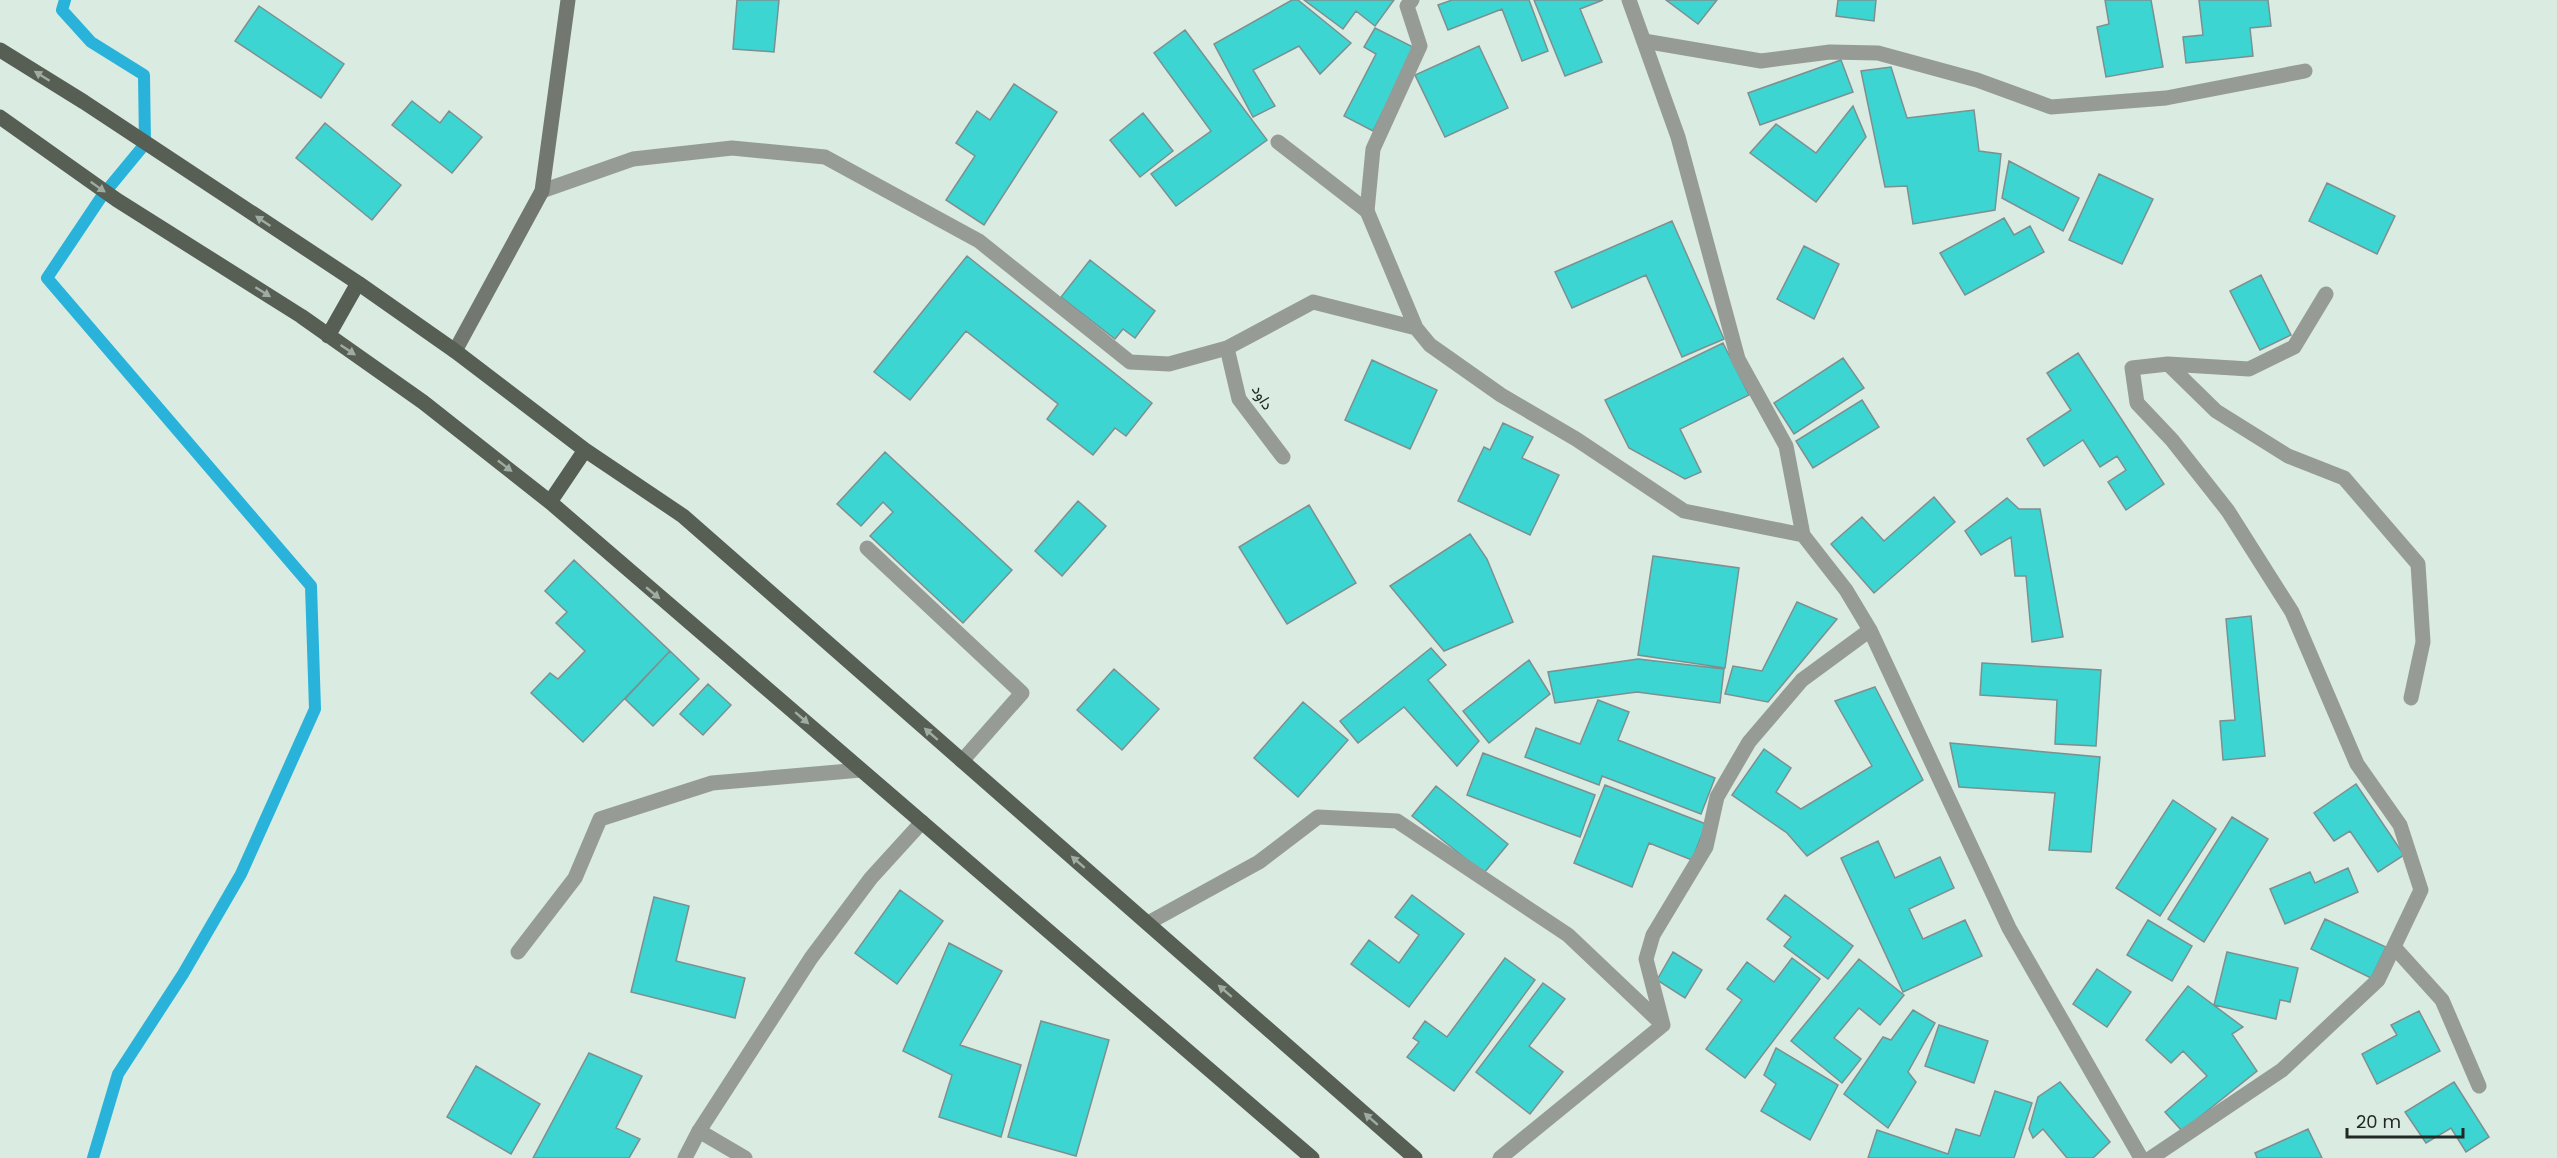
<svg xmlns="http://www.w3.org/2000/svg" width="2557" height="1158" viewBox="0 0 2557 1158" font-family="Poppins,Vazirmatn,sans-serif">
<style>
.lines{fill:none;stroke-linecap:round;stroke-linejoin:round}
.stream{stroke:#29b3da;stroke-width:12}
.building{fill:#3cd5d2;stroke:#7d9090;stroke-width:1.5}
.lane{stroke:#979b95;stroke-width:15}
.street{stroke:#979b95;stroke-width:15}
.secondary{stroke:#72776f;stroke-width:15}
.primary{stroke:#575e54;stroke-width:15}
.oneway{fill:#9faca2}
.labels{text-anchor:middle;stroke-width:4.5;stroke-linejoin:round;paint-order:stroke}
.street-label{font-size:16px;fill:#212825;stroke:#daebe2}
</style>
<rect width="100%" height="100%" fill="#daebe2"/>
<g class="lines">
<path class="stream" d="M65 0 62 10 91 42 144 75 145 144 102 196 47 278 311 586 315 709 241 874 183 974 118 1074 93 1158"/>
</g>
<path class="building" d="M737 0H779L774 52 733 49Z
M1292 0H1298L1351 43 1320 74 1299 46 1253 70 1275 106 1253 117 1214 44Z
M1304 0H1394L1375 26 1356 11 1343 29Z
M1452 0H1529L1548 51 1522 61 1502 9 1448 30 1438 5Z
M1534 0H1603L1580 9 1602 62 1565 76Z
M1666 0H1717L1698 24Z
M1838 0H1876L1874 21 1836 16Z
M2105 0H2151L2163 67 2106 77 2097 27 2109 24Z
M2199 0H2268L2271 26 2250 28 2253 56 2186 63 2183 37 2203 35Z
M259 6 344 64 321 98 235 41Z
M1375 28 1415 48 1373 131 1344 116 1376 54 1364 47Z
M1185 30 1267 140 1176 206 1151 174 1211 131 1154 53Z
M1479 46 1508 108 1445 137 1415 75Z
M1841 60 1853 92 1760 125 1748 93Z
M1891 67 1907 118 1974 110 1979 151 2001 154 1995 210 1913 224 1907 186 1885 187 1861 71Z
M1014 84 1057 112 984 225 946 200 975 156 956 143 977 111 990 120Z
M412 101 440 123 449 111 482 137 452 173 392 125Z
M1853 106 1866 137 1816 202 1750 153 1776 124 1816 153Z
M1143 113 1173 151 1140 177 1110 140Z
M325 123 401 185 372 220 296 158Z
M2009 161 2079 198 2063 231 2002 198Z
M2099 174 2153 199 2122 264 2069 240Z
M2327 183 2395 216 2377 254 2309 221Z
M2004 218 2014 235 2030 226 2044 252 1965 295 1940 253Z
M1672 221 1724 339 1682 357 1646 275 1572 308 1555 272Z
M1804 246 1839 264 1814 319 1777 299Z
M967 256 1152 403 1126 436 1115 428 1093 455 1047 419 1058 404 966 331 910 400 874 372Z
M1090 260 1155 311 1135 338 1123 329 1115 339 1061 297Z
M2261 275 2291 335 2260 350 2230 291Z
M1723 343 1749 395 1680 429 1701 472 1685 479 1629 448 1605 400Z
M2078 353 2164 484 2126 510 2108 482 2126 470 2117 456 2100 467 2083 440 2044 466 2027 439 2071 410 2047 373Z
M1843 358 1864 388 1794 434 1774 403Z
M1372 360 1437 390 1410 449 1345 420Z
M1862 400 1879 427 1813 468 1796 441Z
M1503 423 1533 437 1522 458 1559 475 1530 535 1458 501 1484 447 1490 450Z
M885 452 1012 570 963 623 870 536 893 512 883 502 861 526 837 504Z
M1934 497 1955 522 1874 593 1831 544 1862 517 1884 541Z
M2007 498 2019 509H2040L2063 637 2032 642 2026 576H2015L2011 537 1981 555 1965 531Z
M1078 501 1106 526 1062 576 1035 551Z
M1309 505 1356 583 1287 624 1239 547Z
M1470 534 1487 559 1513 622 1444 651 1390 586Z
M1653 556 1739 568 1725 668 1638 655Z
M574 560 670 651 583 742 531 693 550 673 558 679 585 651 556 623 567 612 545 591Z
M1797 602 1837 619 1768 702 1725 694 1733 666 1762 671Z
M2251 616 2265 756 2223 760 2220 721 2235 720 2226 619Z
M1431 648 1446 665 1428 680 1479 741 1457 766 1404 707 1358 743 1340 721Z
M670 651 699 679 653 726 625 699Z
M1638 659 1724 669 1720 703 1637 692 1555 703 1548 672Z
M1529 660 1550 694 1489 743 1463 711Z
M1982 663 2101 670 2096 746 2055 744 2057 700 1980 695Z
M1114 669 1159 709 1122 750 1077 710Z
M708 684 731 705 703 735 680 714Z
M1875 687 1923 780 1807 856 1787 833 1732 795 1764 749 1791 768 1776 792 1801 809 1872 766 1835 701Z
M1598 700 1629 712 1618 740 1715 778 1701 814 1602 776 1599 785 1525 757 1536 728 1580 744Z
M1303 702 1348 740 1298 797 1254 758Z
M1950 743 2100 757 2091 852 2049 850 2055 793 1959 787Z
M1483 753 1595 795 1580 837 1467 795Z
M2356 784 2404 855 2378 872 2350 831 2334 841 2314 813Z
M1605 785 1706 824 1692 860 1649 843 1632 887 1574 863Z
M1436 786 1508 844 1484 873 1412 816Z
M2173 800 2216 829 2160 916 2116 888Z
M2232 817 2268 839 2204 942 2168 919Z
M1878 841 1895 878 1940 857 1954 888 1909 909 1923 939 1965 920 1982 956 1903 992 1841 858Z
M2348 868 2358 892 2285 924 2270 889 2310 872 2315 883Z
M900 890 943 921 897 984 855 953Z
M1412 895 1464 934 1409 1007 1351 964 1369 940 1399 963 1419 935 1395 917Z
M1785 895 1853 946 1828 979 1784 946 1791 937 1767 919Z
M654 897 689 906 676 961 745 978 735 1018 631 992Z
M2325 919 2386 947 2371 978 2311 949Z
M2148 920 2192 946 2172 981 2127 955Z
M949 943 1002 971 960 1045 1021 1065 1001 1137 939 1117 952 1075 903 1051Z
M1673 952 1702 970 1685 998 1657 980Z
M2227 952 2298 968 2290 1002 2280 1000 2276 1019 2214 1005Z
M1505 958 1535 980 1454 1091 1407 1057 1419 1042 1413 1038 1425 1021 1447 1037Z
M1792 958 1820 979 1745 1078 1706 1049 1742 1000 1727 989 1747 962 1774 982Z
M1859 959 1904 995 1880 1025 1859 1008 1834 1038 1861 1059 1842 1083 1791 1041Z
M2097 969 2131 992 2107 1027 2073 1004Z
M1543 983 1565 999 1529 1046 1563 1072 1530 1114 1476 1072Z
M2188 986 2243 1027 2232 1034 2257 1071 2182 1131 2165 1112 2207 1076 2183 1051 2171 1063 2146 1040Z
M1913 1010 1935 1023 1908 1072 1916 1082 1888 1128 1844 1094 1883 1037 1891 1040Z
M2419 1011 2440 1051 2377 1084 2362 1054 2397 1035 2391 1025Z
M1041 1021 1109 1040 1076 1156 1008 1137Z
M1939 1025 1988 1041 1974 1083 1925 1066Z
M1776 1048 1838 1085 1810 1140 1761 1111 1776 1084 1764 1075Z
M589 1053 642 1076 616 1128 640 1139 629 1158H533Z
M476 1066 540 1104 511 1154 447 1117Z
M2060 1082 2110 1142 2093 1158H2067L2043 1129 2033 1138 2029 1129 2038 1097Z
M2454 1082 2489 1137 2466 1152 2451 1128 2426 1143 2405 1112Z
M1995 1091 2032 1103 2014 1158H1868L1877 1130 1948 1154 1956 1129 1980 1136Z
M2308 1129 2322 1158H2257L2255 1153Z"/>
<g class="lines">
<path class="lane" d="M1644 41 1761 61 1830 52 1878 53 1977 80 2051 107 2166 98 2305 71
M1278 142 1367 211
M1367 211 1373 149 1420 46 1407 6 1412 0
M1227 348 1239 399 1283 457
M2168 364 2216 411 2288 456 2344 478 2418 564 2423 642 2411 698
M867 548 1022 693 962 761
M2394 947 2442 1000 2479 1086
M699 1131 745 1158
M2151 1158 2282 1070 2378 980 2421 890 2400 825 2357 764 2292 612 2228 511 2172 440 2137 403 2132 368 2168 364 2249 369 2294 347 2326 294"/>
<path class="street" d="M1629 0 1678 137 1738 359 1786 446 1803 535
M542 191 633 159 732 148 825 157 979 241 1130 362 1169 364 1227 348 1313 302 1416 328 1430 345 1501 395 1576 439 1684 511 1803 535 1846 590 1870 630 2009 928 2141 1158
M1367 211 1416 328
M1148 923 1259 862 1318 817 1397 821 1568 935 1663 1025
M518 952 575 878 600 819 712 783 861 770
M1663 1025 1646 959 1653 935 1706 847 1717 797 1749 742 1802 680 1870 630
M685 1158 699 1131 811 958 871 878 922 822
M1500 1158 1663 1025"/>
<path class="secondary" d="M455 351 542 191 568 0"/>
<path class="primary" d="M0 50 84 102 358 283 455 351 585 450 683 516 1415 1158
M0 117 117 200 301 316 423 402 550 502 1312 1158
M328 336 358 283
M550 502 585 450"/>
</g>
<defs><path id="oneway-solid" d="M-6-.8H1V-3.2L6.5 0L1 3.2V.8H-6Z" transform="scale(1.5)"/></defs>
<g class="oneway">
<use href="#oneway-solid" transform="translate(42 76) rotate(-148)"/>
<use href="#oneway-solid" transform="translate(98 187) rotate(35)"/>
<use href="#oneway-solid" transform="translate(263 221) rotate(-146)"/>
<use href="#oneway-solid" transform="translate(263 292) rotate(32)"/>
<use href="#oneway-solid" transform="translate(348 350) rotate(34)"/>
<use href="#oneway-solid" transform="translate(505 466) rotate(38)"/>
<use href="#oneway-solid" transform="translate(653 593) rotate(40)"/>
<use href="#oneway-solid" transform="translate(802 718) rotate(41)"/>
<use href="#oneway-solid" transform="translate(931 734) rotate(-139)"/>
<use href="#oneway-solid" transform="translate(1078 862) rotate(-139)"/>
<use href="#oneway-solid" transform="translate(1225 991) rotate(-139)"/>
<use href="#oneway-solid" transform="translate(1371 1119) rotate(-139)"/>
</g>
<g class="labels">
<g class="street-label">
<text transform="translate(1263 397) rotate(59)" y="6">داود</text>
</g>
</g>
<path d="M2347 1128v9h116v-9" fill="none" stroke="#212825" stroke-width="3"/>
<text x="2356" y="1128" font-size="18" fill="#212825" stroke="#daebe2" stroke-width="4.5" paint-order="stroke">20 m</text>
</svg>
